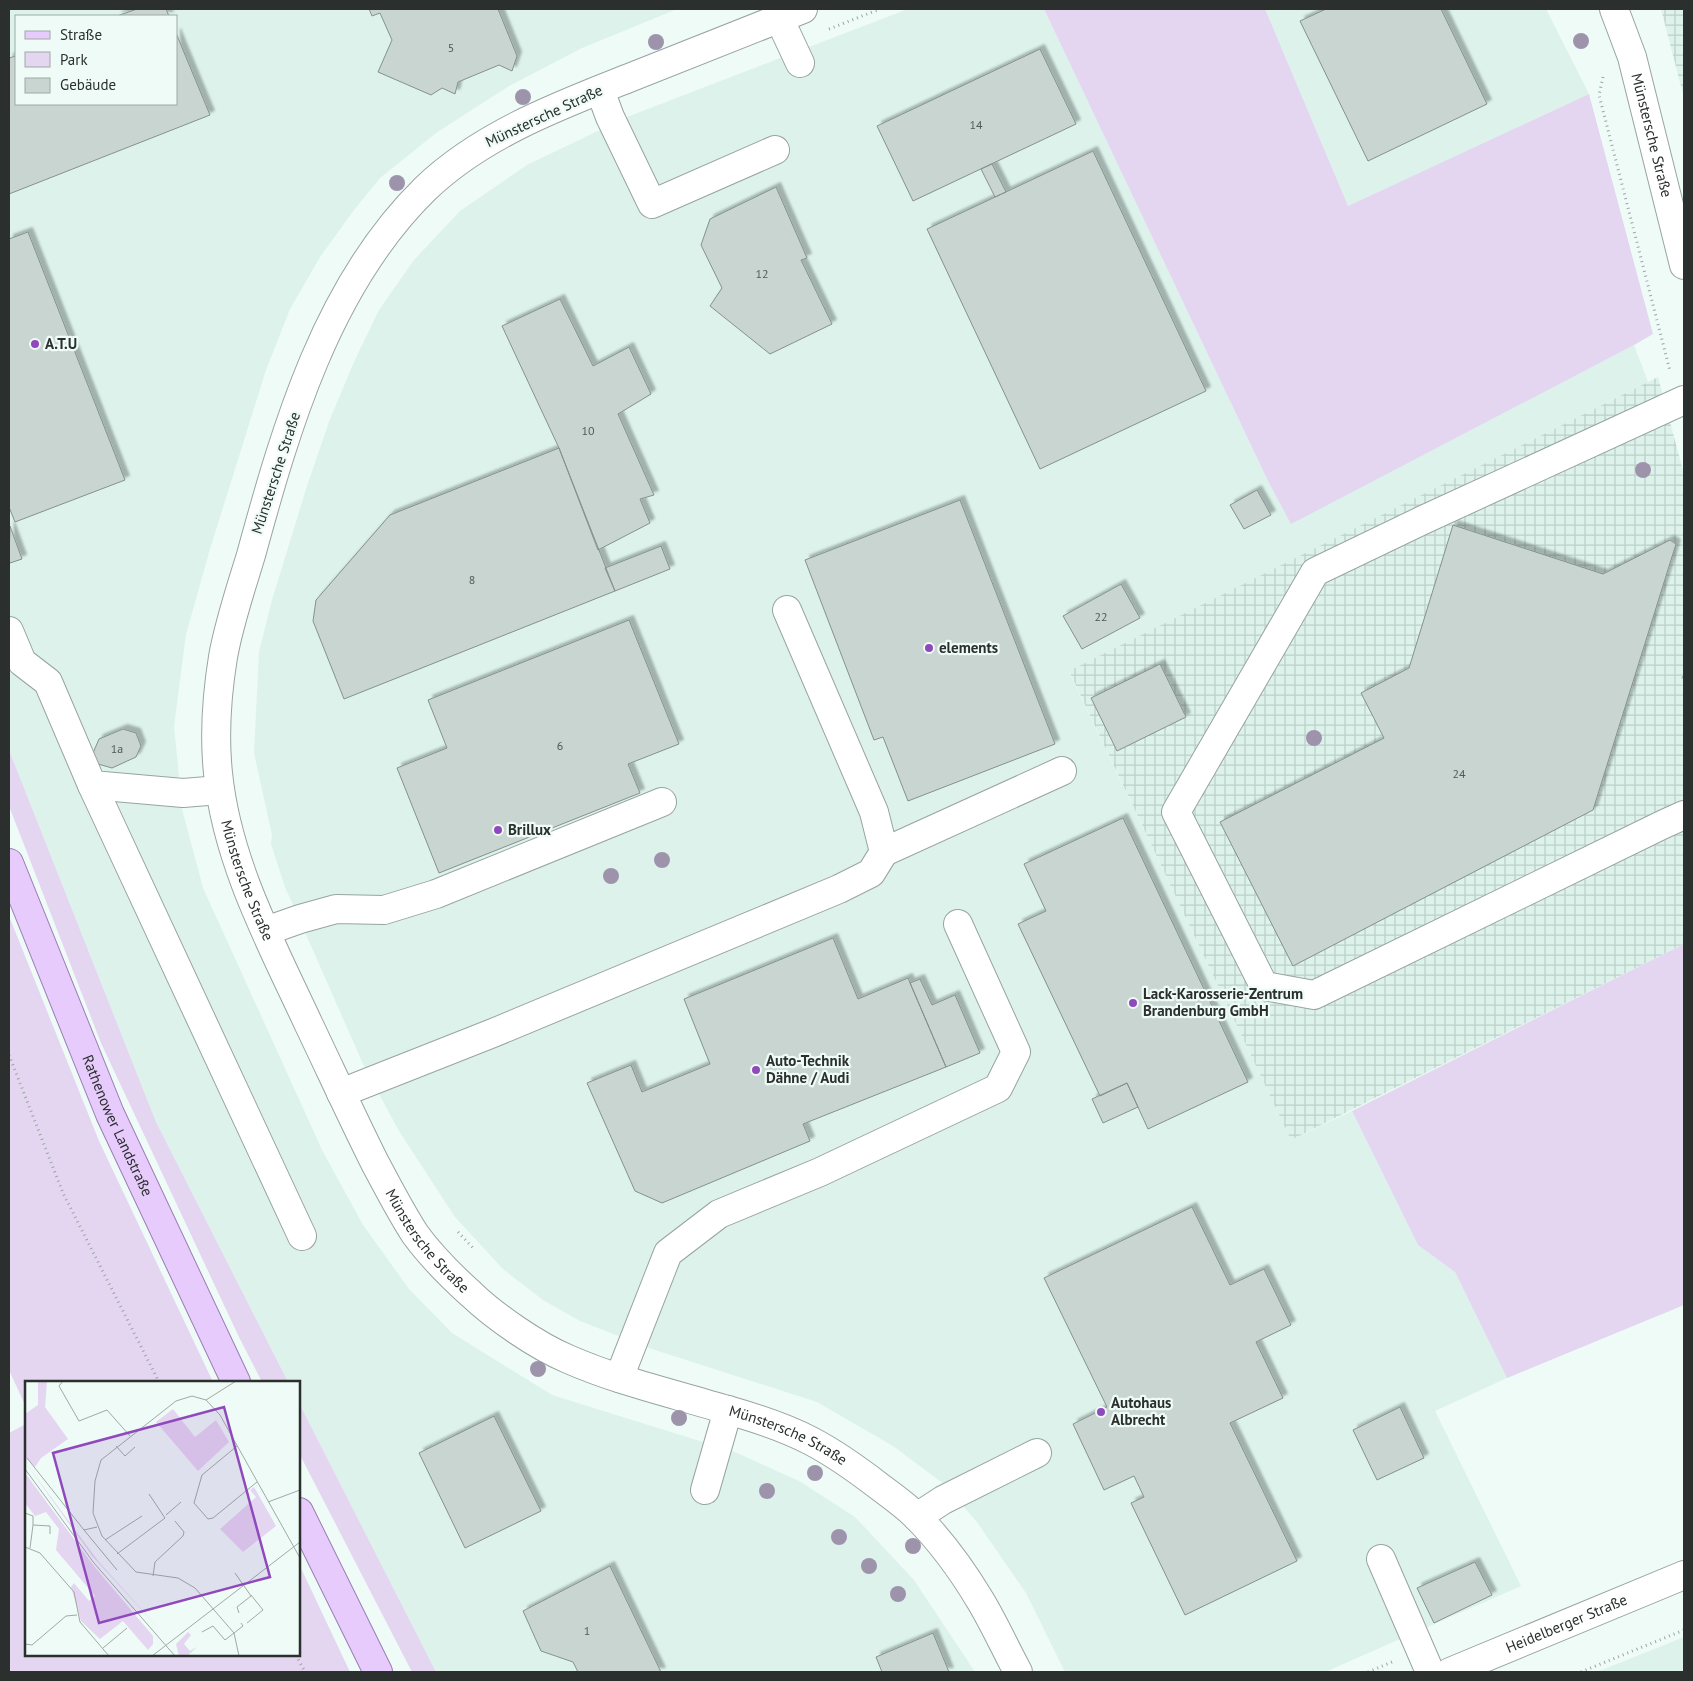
<svg xmlns="http://www.w3.org/2000/svg" width="1693" height="1681" viewBox="0 0 1693 1681" font-family="'PT Sans',sans-serif">
<style>
.built{fill:#dcf2eb;fill-rule:evenodd}
.industrial{fill:url(#industrial-grid)}
.green{fill:#e4d5f0}
.building{fill:#c9d5d1;stroke:#85918d;filter:url(#shadow)}
.lines{fill:none;stroke-linecap:round;stroke-linejoin:round}
.minor-casing{stroke:#98a4a0;stroke-width:30}
.major-casing{stroke:#9b7eb3;stroke-width:30}
.path{stroke:#9ca6a2;stroke-width:3;stroke-dasharray:1 4;stroke-linecap:butt}
.minor{stroke:#fff;stroke-width:28}
.major{stroke:#e7cbfc;stroke-width:28}
.tree{fill:#9d94ac}
.poi-dot{fill:#9049bc;stroke:#eefbf6;stroke-width:2}
.labels{text-anchor:middle;stroke-width:4.5;stroke-linejoin:round;paint-order:stroke}
.number-label{font-size:12px;fill:#525857}
.street-label{font-size:15px;fill:#2b2f2e;stroke:#eefbf6}
.poi-label{font-size:15px;font-weight:bold;fill:#2b2f2e;stroke:#eefbf6;text-anchor:start}
.inset-road{fill:none;stroke:#a0a9a6;stroke-width:1}
.view{fill:#9049bc;fill-opacity:0.15;stroke:#9049bc;stroke-width:2.5}
.inset-edge{fill:none;stroke:#2b2f2e;stroke-width:2.5}
</style>
<defs>
<pattern id="industrial-grid" width="8" height="8" patternUnits="userSpaceOnUse" patternTransform="scale(1.25)"><rect width="8" height="8" fill="#dcf2eb"/><path d="M0 4h8M4 0v8" fill="none" stroke="#bdd0ca"/></pattern>
<filter id="shadow"><feDropShadow dx="4.5" dy="-4.5" stdDeviation="1" flood-color="#0004"/></filter>
</defs>
<rect width="100%" height="100%" fill="#eefbf6"/>
<path class="built" d="M9 9H677L582 48 509 86 436 133 380 178 354 210 320 257 290 309 266 370 210 549 186 634 174 726 182 809 203 888 322 1150 363 1225 409 1289 452 1333 552 1395 735 1452 799 1481 855 1517 914 1580 975 1672H436L299 1403V1382H288L156 1122 9 750ZM16 16H176V104H16Z
M908 9H1044L1268 481 1291 523 1634 345 1648 382 1069 672 1291 1140 1352 1111 1418 1245 1455 1272 1507 1378 1435 1411 1521 1586 1325 1672H1065L1026 1593 977 1522 944 1484 893 1446 817 1402 652 1349 580 1321 543 1300 503 1269 455 1217 399 1131 364 1066 285 887 271 844 272 835 254 753 259 652 272 600 307 486 330 419 354 362 379 310 414 260 460 211 527 165 627 117Z
M1265 9H1546L1589 94 1348 206Z
M1684 1637V1672H1597Z"/>
<path class="industrial" d="M1661 9H1684V98Z
M1658 377 1684 474V944L1291 1140 1069 671Z"/>
<path class="green" d="M1044 9H1265L1348 206 1589 94 1653 334 1634 345 1291 524 1268 481Z
M9 750 156 1122 288 1382H262L239 1337 101 1043 9 806Z
M9 916 99 1141 213 1382H26V1407L9 1370Z
M1684 944V1305L1507 1378 1455 1272 1418 1245 1352 1111Z
M299 1403 436 1672H412L299 1453Z
M26 1424V1655H299V1564L350 1672H9V1433Z"/>
<path class="building" d="M137 9H166L169 16H117Z
M369 9H498L517 56 512 71 499 65 458 82 455 94 442 88 431 95 378 72 392 40 380 13 372 16Z
M1326 9H1441L1487 104 1368 161 1300 21Z
M176 33 210 115 9 194V58L16 56V104H176Z
M1040 49 1076 124 913 201 877 126Z
M1093 151 1206 391 1040 469 927 229Z
M992 164 1006 192 995 197 981 169Z
M776 187 807 258 801 260 832 324 770 354 710 306 722 288 701 245 710 219Z
M28 232 125 480 15 522 9 507V239Z
M560 299 593 366 629 347 651 394 618 414 654 495 640 499 650 523 598 550 559 448 502 326Z
M559 448 615 591 344 699 313 621 316 600 390 515Z
M1257 490 1271 515 1244 529 1230 505Z
M960 500 1055 744 908 801 883 737 874 740 805 560Z
M1453 525 1603 574 1670 540 1676 544 1593 810 1293 966 1220 822 1384 738 1361 693 1409 668Z
M10 526 22 559 10 563 9 561Z
M661 546 670 569 615 591 605 568Z
M1121 584 1140 618 1082 649 1063 616Z
M629 620 679 744 628 764 640 793 439 873 397 768 447 748 428 700Z
M1160 664 1186 717 1117 751 1091 698Z
M123 729 136 733 141 746 136 757 112 768 98 764 93 753 99 739Z
M1123 818 1248 1082 1148 1129 1127 1083 1100 1096 1018 924 1046 911 1024 864Z
M833 938 858 999 908 978 946 1067 803 1124 810 1141 662 1203 635 1191 587 1083 631 1065 642 1092 710 1064 684 999Z
M920 979 932 1005 955 995 980 1053 946 1067 910 983Z
M1127 1083 1138 1107 1103 1123 1092 1099Z
M1192 1207 1230 1285 1264 1269 1291 1325 1256 1342 1283 1398 1230 1423 1297 1561 1185 1615 1131 1503 1144 1497 1134 1476 1104 1490 1073 1424 1107 1407 1044 1278Z
M1400 1407 1424 1458 1377 1480 1353 1430Z
M494 1416 541 1511 465 1548 419 1453Z
M1475 1562 1492 1595 1434 1623 1417 1588Z
M610 1566 661 1672H578L573 1662 541 1651 523 1611Z
M933 1633 949 1672H882L876 1657Z"/>
<g class="lines">
<g class="minor-casing">
<g id="minor">
<path id="s1" d="M803 9C745 32 687 55 629 78 558 106 481 135 425 189 327 285 286 427 251 555 241 588 229 623 223 657 217 694 214 735 218 773 227 863 272 945 309 1025 331 1071 352 1117 375 1163 388 1187 400 1211 415 1234 431 1256 451 1276 471 1294 495 1317 537 1346 568 1359 618 1381 671 1393 724 1409 753 1417 784 1427 811 1441 836 1454 858 1470 880 1487 892 1496 905 1505 916 1516 940 1540 962 1570 980 1600 994 1623 1005 1648 1018 1672"/>
<path id="s2" d="M1614 9 1632 57 1684 265"/>
<path d="M779 18 800 63"/>
<path d="M600 90 610 117 652 204 775 150"/>
<path d="M1684 400 1423 520 1315 572 1176 812 1264 986 1314 995 1664 824 1684 815"/>
<path d="M9 631 22 662 48 682 92 785 183 793 220 790"/>
<path d="M92 785 302 1236"/>
<path d="M884 852 1062 771"/>
<path d="M266 931 300 919 336 909 384 910 436 894 662 802"/>
<path d="M341 1093 493 1033 839 889 871 873 884 852 874 812 787 610"/>
<path d="M619 1378 668 1253 719 1214 820 1172 998 1088 1016 1052 958 924"/>
<path d="M705 1490 728 1410"/>
<path d="M917 1517 943 1500 1037 1453"/>
<path d="M1381 1559 1430 1672"/>
<path id="s3" d="M1450 1672 1684 1575"/>
</g>
</g>
<g class="major-casing">
<g id="major">
<path id="s4" d="M9 863 110 1114 236 1382"/>
<path d="M299 1512 378 1672"/>
</g>
</g>
<path class="path" d="M829 29 880 9
M1603 77 1599 95 1670 371
M1682 677 1684 678
M9 1055 63 1193 159 1382
M458 1232 475 1250
M296 1655 305 1672
M1368 1672 1392 1662
M1581 1672 1684 1630"/>
<use href="#minor" class="minor"/>
<use href="#major" class="major"/>
</g>
<g class="tree">
<circle cx="1581" cy="41" r="8"/>
<circle cx="656" cy="42" r="8"/>
<circle cx="523" cy="97" r="8"/>
<circle cx="397" cy="183" r="8"/>
<circle cx="1643" cy="470" r="8"/>
<circle cx="1314" cy="738" r="8"/>
<circle cx="662" cy="860" r="8"/>
<circle cx="611" cy="876" r="8"/>
<circle cx="538" cy="1369" r="8"/>
<circle cx="679" cy="1418" r="8"/>
<circle cx="815" cy="1473" r="8"/>
<circle cx="767" cy="1491" r="8"/>
<circle cx="839" cy="1537" r="8"/>
<circle cx="913" cy="1546" r="8"/>
<circle cx="869" cy="1566" r="8"/>
<circle cx="898" cy="1594" r="8"/>
</g>
<g class="poi-dot">
<circle cx="35" cy="344" r="5"/>
<circle cx="929" cy="648" r="5"/>
<circle cx="498" cy="830" r="5"/>
<circle cx="1133" cy="1003" r="5"/>
<circle cx="756" cy="1070" r="5"/>
<circle cx="1101" cy="1412" r="5"/>
</g>
<g class="labels">
<g class="number-label">
<text x="451" y="52">5</text>
<text x="976" y="129">14</text>
<text x="762" y="278">12</text>
<text x="588" y="435">10</text>
<text x="472" y="584">8</text>
<text x="1101" y="621">22</text>
<text x="560" y="750">6</text>
<text x="117" y="753">1a</text>
<text x="1459" y="778">24</text>
<text x="587" y="1635">1</text>
</g>
<g class="street-label">
<text transform="translate(544 116) rotate(-25)" y="5">Münstersche Straße</text>
<text dy="5" stroke="none"><textPath href="#s2" startOffset="132">Münstersche Straße</textPath></text>
<text transform="translate(276 473) rotate(-72)" y="5">Münstersche Straße</text>
<text dy="5" stroke="none"><textPath href="#s1" startOffset="1165">Münstersche Straße</textPath></text>
<text dy="5" stroke="none"><textPath href="#s4" startOffset="284">Rathenower Landstraße</textPath></text>
<text dy="5" stroke="none"><textPath href="#s1" startOffset="1570">Münstersche Straße</textPath></text>
<text dy="5" stroke="none"><textPath href="#s1" startOffset="1990">Münstersche Straße</textPath></text>
<text dy="5" stroke="none"><textPath href="#s3" startOffset="126">Heidelberger Straße</textPath></text>
</g>
<g class="poi-label">
<text x="45" y="349">A.T.U</text>
<text x="939" y="653">elements</text>
<text x="508" y="835">Brillux</text>
<text x="1143" y="999">Lack-Karosserie-Zentrum<tspan x="1143" dy="17">Brandenburg GmbH</tspan></text>
<text x="766" y="1066">Auto-Technik<tspan x="766" dy="17">Dähne / Audi</tspan></text>
<text x="1111" y="1408">Autohaus<tspan x="1111" dy="17">Albrecht</tspan></text>
</g>
</g>
<g transform="translate(25 1381)">
<rect width="275" height="275" fill="#eefbf6"/>
<path d="M13 0H22L20 26 43 58 16 77 10 86 0 76V33L13 24ZM148 28 170 56 191 39 204 61 173 90 131 41ZM0 81 74 181 136 250 67 175ZM0 92 69 185 128 255V263L123 269 98 240 75 258 56 240 46 206 49 202 64 220 70 215 31 169 34 148 21 131 10 135 0 122ZM229 106 251 145 218 171 195 148 231 116 225 109ZM163 251 166 254 159 263 165 270 172 266 162 275H154L151 263Z" fill="#e4d5f0"/>
<path class="inset-road" d="M38 0 34 5 54 40 82 29 105 55M181 19 211 0M91 65 100 75 110 66M212 65 177 94 169 122 183 138 188 137 232 101M2 77 59 149 72 146M0 88 69 182 150 275M243 121 275 109M0 132 8 135V144M141 134 156 121M59 149 92 189M80 159 117 135M0 166 15 172 49 211 55 241 84 275M5 167 8 144 25 145V153M92 173 140 137 124 113M210 192 226 215 212 226 214 232M128 195 130 181 158 155 159 151 150 140M222 242 238 229 226 214M177 251 188 245 200 259 218 245 216 242M0 263 7 264 41 235 52 234M78 267 102 247M127 275 275 161M214 275 209 252 170 207 153 197 111 191 77 155 68 132 70 100 76 79 151 20 167 15 181 19 195 34 275 177"/>
<path class="view" d="M199 26 245 196 74 242 28 72Z"/>
<rect width="275" height="275" class="inset-edge"/>
</g>
<rect width="1693" height="1681" fill="none" stroke="#2b2f2e" stroke-width="20"/>
<rect x="15" y="15" width="162" height="90" fill="#eefbf6" stroke="#a0a9a6"/>
<rect x="25" y="31" width="25" height="8" fill="#e7cbfc" stroke="#a0a9a6"/>
<text x="60" y="40" font-size="15" fill="#2b2f2e">Straße</text>
<rect x="25" y="52" width="25" height="15" fill="#e4d5f0" stroke="#a0a9a6"/>
<text x="60" y="65" font-size="15" fill="#2b2f2e">Park</text>
<rect x="25" y="78" width="25" height="15" fill="#c9d5d1" stroke="#a0a9a6"/>
<text x="60" y="90" font-size="15" fill="#2b2f2e">Gebäude</text>
</svg>
